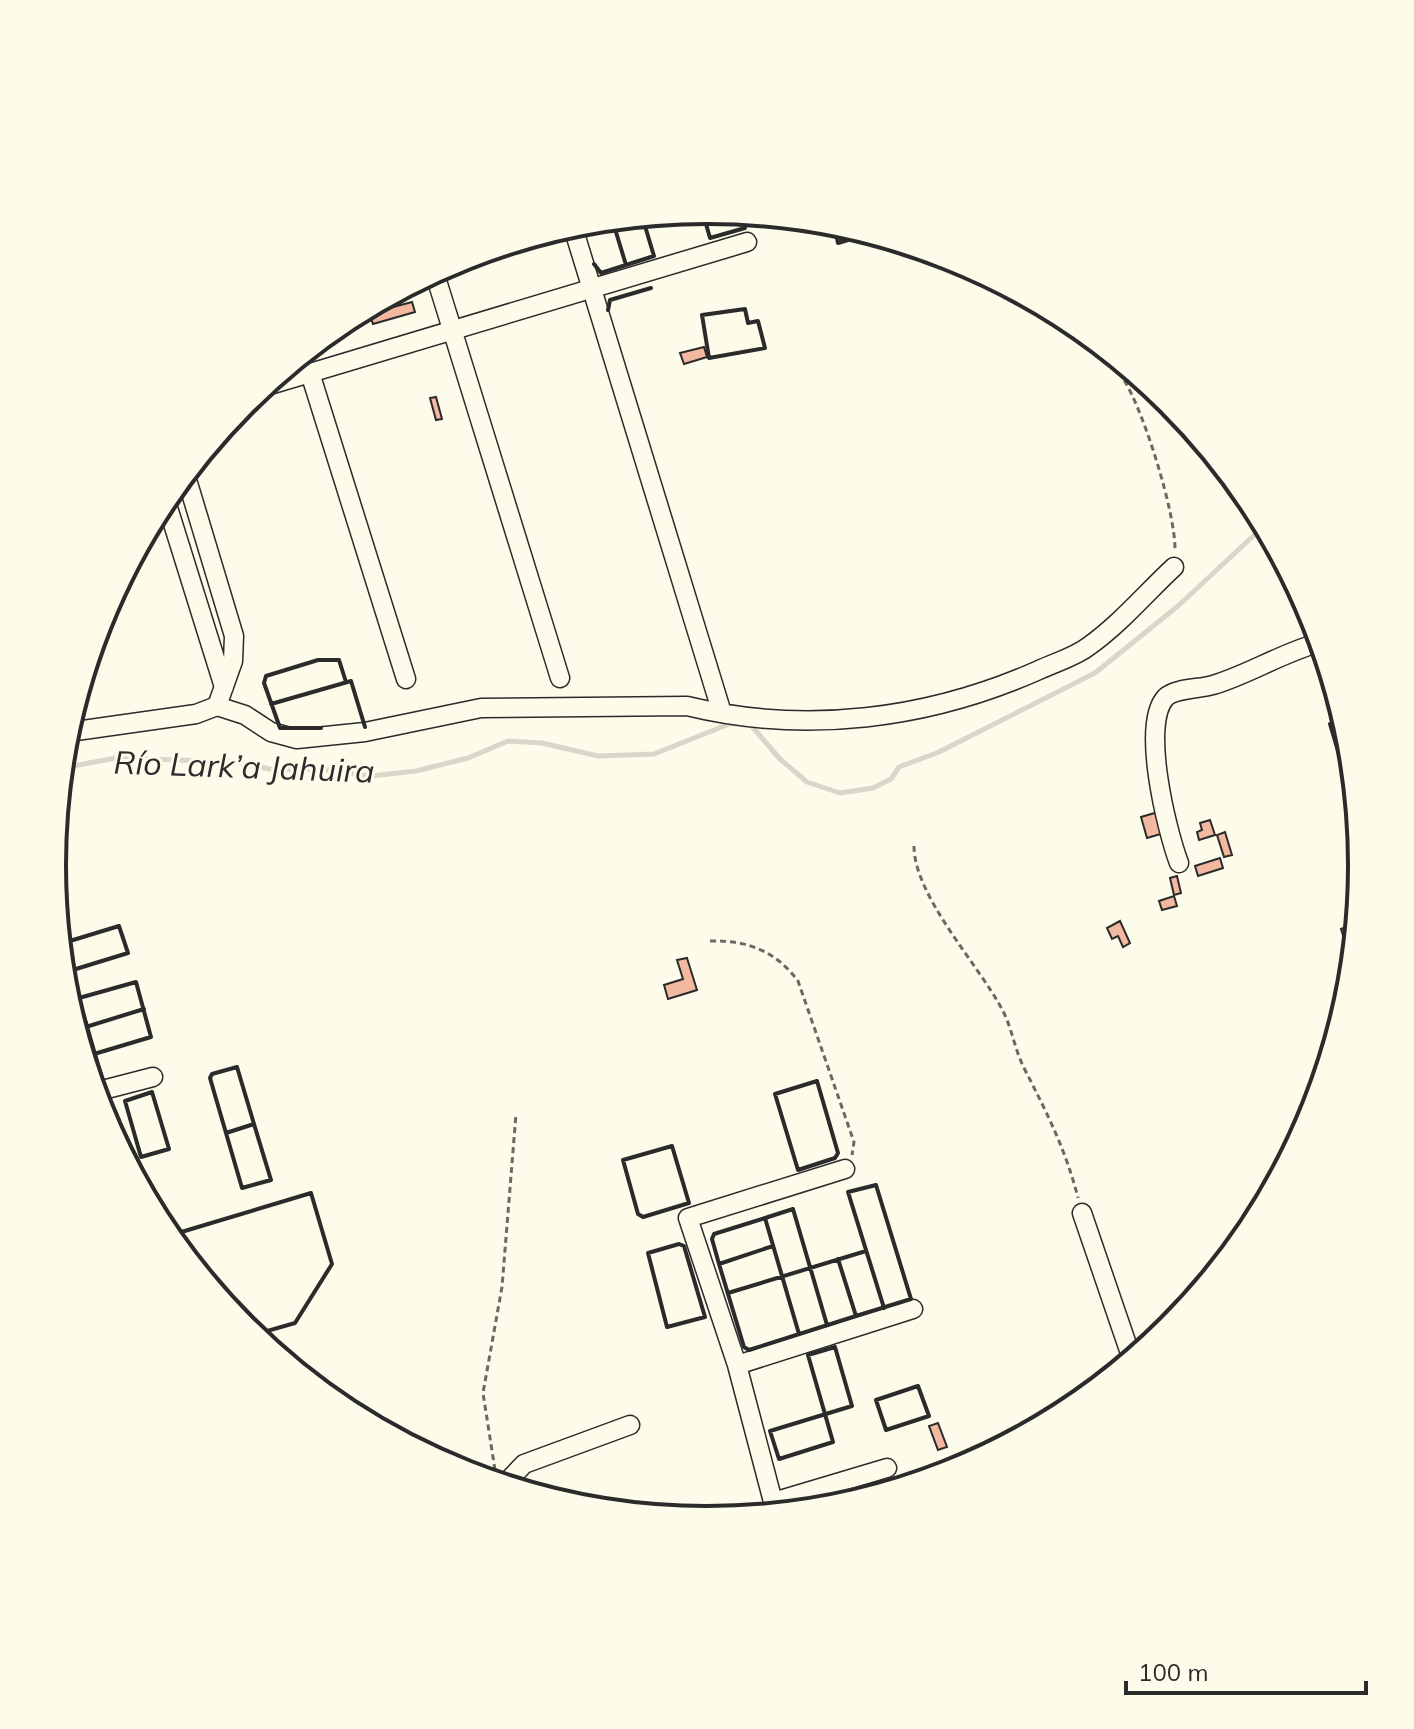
<svg xmlns="http://www.w3.org/2000/svg" width="1414" height="1729" viewBox="0 0 1414 1729" font-family="Mulish,sans-serif">
<style>
.lines{fill:none;stroke-linecap:round;stroke-linejoin:round}
.stream{stroke:#d8d7c9;stroke-width:5}
.building{fill:#f2b8a0;stroke:#2b2b2b;stroke-width:2}
.minor-casing{stroke:#2b2b2b;stroke-width:21}
.path{stroke:#6a6964;stroke-width:3;stroke-dasharray:6 4;stroke-linecap:butt}
.minor{stroke:#fdfbea;stroke-width:18}
.wall{stroke:#2b2b2b;stroke-width:4}
.labels{text-anchor:middle;stroke-width:6;stroke-linejoin:round;paint-order:stroke}
.water-label{font-size:32px;font-style:italic;fill:#2b2b2b;stroke:#fdfbea}
.rim{fill:none;stroke:#2b2b2b;stroke-width:4}
</style>
<rect width="100%" height="100%" fill="#fdfbea"/>
<g class="lines">
<path class="stream" d="M62 768 116 758 237 762 275 770 321 769 371 776 416 771 468 758 508 741 542 743 598 756 654 754 729 724 749 723 780 759 807 782 840 793 873 788 891 779 899 767 939 752 1095 673 1178 606 1265 525"/>
</g>
<path class="building" d="M379 301 382 310 412 302 415 312 373 324 367 307Z
M704 347 707 357 684 364 680 353Z
M436 397 442 419 436 420 430 398Z
M1158 812 1164 833 1147 838 1141 817Z
M1210 820 1215 835 1199 840 1197 832 1202 830 1200 823Z
M1225 832 1232 855 1224 857 1217 835Z
M1220 858 1223 868 1198 876 1195 866Z
M1177 876 1181 893 1174 895 1170 878Z
M1174 896 1177 906 1162 910 1159 901Z
M1120 921 1130 943 1123 947 1118 936 1112 939 1107 928Z
M1356 924 1354 942 1346 945 1341 929Z
M687 958 697 990 668 999 664 985 683 979 677 960Z
M938 1423 947 1447 938 1450 929 1426Z"/>
<g class="lines">
<g class="minor-casing">
<path id="minor" d="M572 224 722 713
M434 271 560 678
M310 373 406 679
M260 388 747 242
M185 473 234 636 233 661 217 706
M165 498 224 687
M69 732 196 714 217 706 245 715 271 732 297 739 365 732 481 708 687 706C806 735 929 719 1039 670 1056 662 1075 657 1089 646 1120 624 1146 593 1174 567
M1179 863C1167 831 1140 723 1166 697 1176 688 1200 689 1213 685 1250 674 1281 653 1321 642
M95 1092 153 1077
M1082 1213 1132 1359
M737 1365 913 1309
M505 1484 524 1464 630 1425
M773 1502 887 1468
M776 1513 737 1365 688 1218 845 1169"/>
</g>
<path class="path" d="M1095 340C1103 355 1115 366 1124 380 1144 412 1176 514 1175 551
M914 846C914 896 979 965 1003 1011 1012 1029 1015 1050 1024 1068 1046 1111 1066 1150 1078 1198
M710 941C747 940 776 951 798 981L854 1142 852 1155
M495 1470 483 1393 502 1287 516 1114"/>
<use href="#minor" class="minor"/>
<path class="wall" d="M702 210 710 238 745 228 744 213
M612 219 626 265 654 256 642 216
M844 227 848 240 838 243 835 229Z
M594 264 601 273 626 265
M745 309 748 323 758 321 765 348 709 358 702 315Z
M608 310 610 300 651 288
M284 369 290 364
M271 704 351 681 365 727
M1344 720 1330 724 1347 781 1354 779
M321 728H280L264 683 266 676 318 660H339L346 682
M1360 841V846
M60 944 119 926 128 953 63 973
M76 1030 144 1009
M84 1057 151 1037 136 982 79 998V999C87 1026 95 1054 103 1082L97 1084
M817 1081 838 1153 835 1158 798 1170 775 1094Z
M152 1092 169 1149 141 1157 125 1101Z
M226 1133 254 1124 237 1067 212 1074 210 1078 242 1188 271 1180 254 1124
M672 1146 689 1203 643 1217 638 1214 623 1160Z
M765 1218 793 1209 827 1325
M168 1236 311 1193 332 1264 295 1323 253 1335
M679 1244 684 1246 705 1317 667 1327 648 1253Z
M773 1246 719 1264 744 1347 749 1350 856 1316 838 1259
M719 1264 712 1239 714 1234 765 1218 799 1334
M728 1293 866 1251
M856 1316 911 1299 876 1185 848 1192 884 1308
M918 1386 929 1416 886 1430 876 1400Z
M852 1406 770 1431 779 1459 833 1442 808 1355 835 1347 852 1406
M907 1485 905 1476 932 1469 935 1477
M852 1502 850 1493 877 1486 879 1493"/>
</g>
<g class="labels">
<g class="water-label">
<text transform="translate(244 767) rotate(2)" y="11">Río Lark’a Jahuira</text>
</g>
</g>
<path d="M0 0H1414V1729H0ZM66 865a641 641 0 1 1 1282 0a641 641 0 1 1-1282 0Z" fill="#fdfbea" fill-rule="evenodd"/>
<path class="rim" d="M66 865a641 641 0 1 1 1282 0a641 641 0 1 1-1282 0Z"/>
<path d="M1126 1681v12h240v-12" fill="none" stroke="#2b2b2b" stroke-width="4"/>
<text x="1138" y="1681" font-size="24" fill="#2b2b2b" stroke="#fdfbea" stroke-width="6" paint-order="stroke">100 m</text>
</svg>
